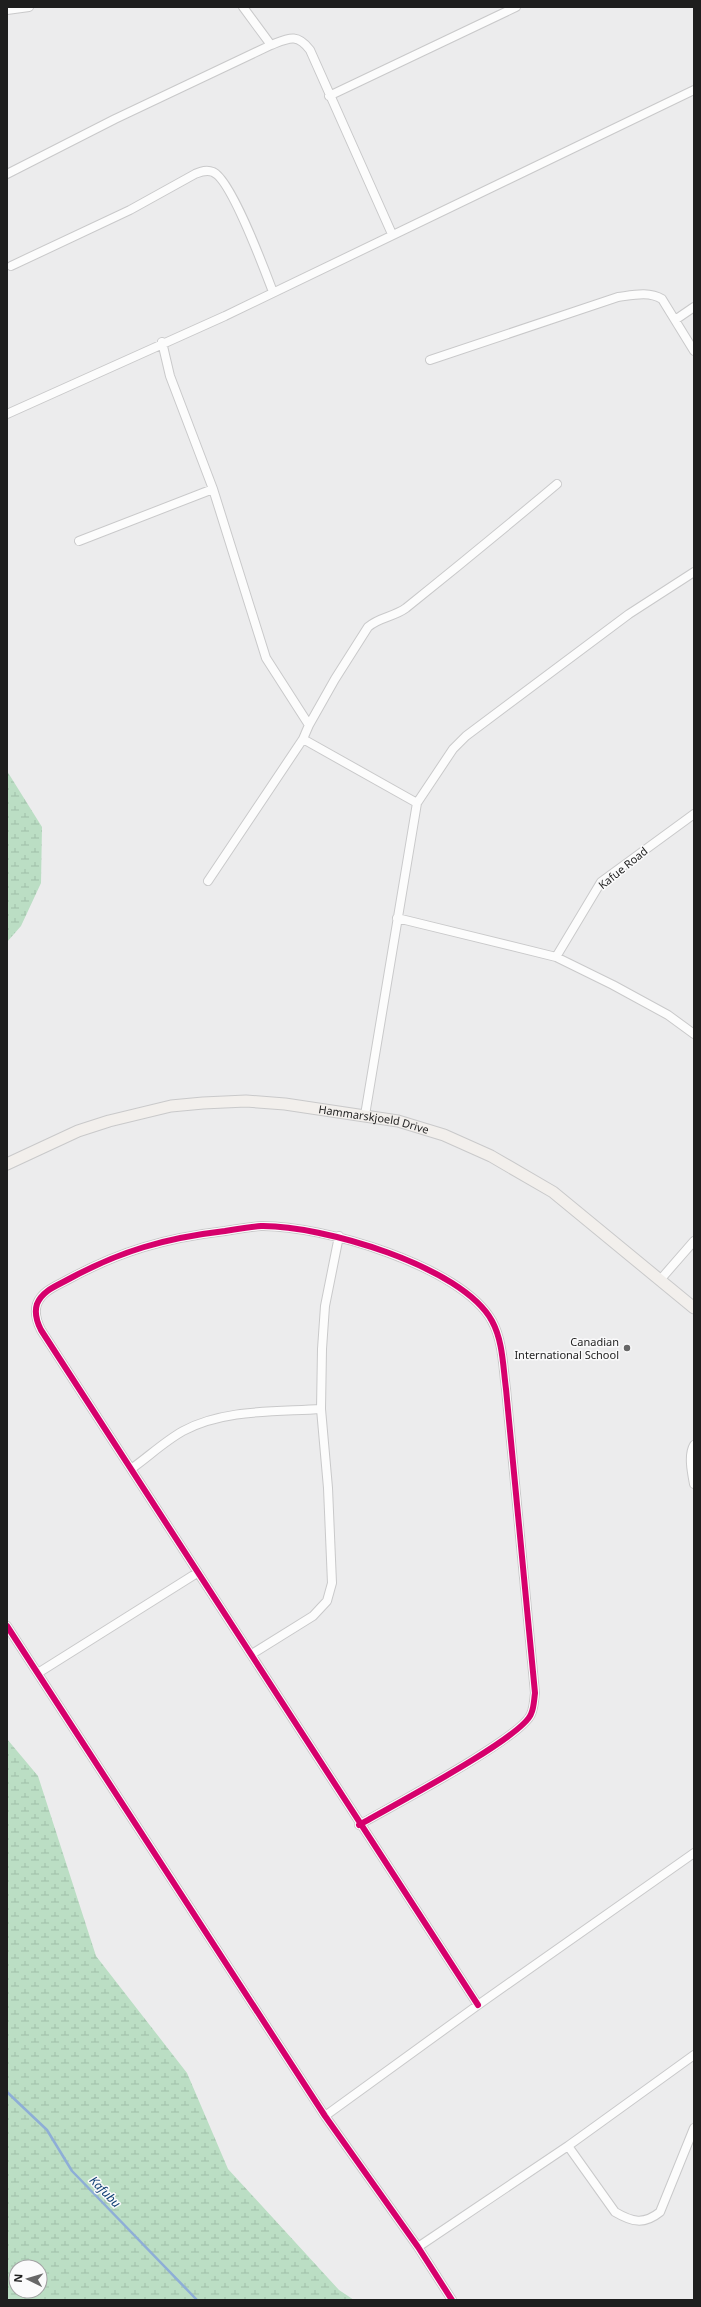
<svg xmlns="http://www.w3.org/2000/svg" width="701" height="2307" viewBox="0 0 701 2307" font-family="'Noto Sans',sans-serif">
<style>
.wetland{fill:url(#wetland-marsh);fill-rule:evenodd}
.lines{fill:none;stroke-linecap:round;stroke-linejoin:round}
.stream{stroke:#8eaed7;stroke-width:2.5}
.street-casing{stroke:#c9c9ca;stroke-width:10}
.secondary-casing{stroke:#c9c9ca;stroke-width:13}
.street{stroke:#fcfcfc;stroke-width:8}
.secondary{stroke:#f2efec;stroke-width:11}
.cycleway-casing{stroke:#fafafb;stroke-width:8}
.cycleway{stroke:#d6006c;stroke-width:6}
.poi-dot{fill:#666;stroke:#fafafb;stroke-width:1.5}
.labels{text-anchor:middle;stroke-width:3;stroke-linejoin:round;paint-order:stroke}
.street-label{font-size:11px;fill:#1e1e1e;stroke:#fafafb}
.poi-label{font-size:11px;fill:#1e1e1e;stroke:#fafafb;text-anchor:end}
.water-label{font-size:12px;font-style:italic;fill:#0e3e73;stroke:#fafafb}
</style>
<defs>
<pattern id="wetland-marsh" width="20" height="14" patternUnits="userSpaceOnUse"><rect width="20" height="14" fill="#bbdec4"/><path d="M1 5h8M5 5V1M11 12h8M15 12V8" fill="none" stroke="#a0bea8"/></pattern>
</defs>
<rect width="100%" height="100%" fill="#ececed"/>
<path class="wetland" d="M7 771 42 827 41 883 21 926 7 942Z
M7 1739 38 1776 96 1956 187 2073 228 2169 339 2290 354 2300H7ZM16 2267H40V2291H16Z"/>
<g class="lines">
<path class="stream" d="M7 2092 47 2130 72 2171 197 2300"/>
<g class="street-casing">
<path id="street" d="M243 7 271 45
M7 10 29 7
M329 96 516 7
M7 174 115 119 271 45C289 38 297 33 310 50L392 234
M11 266 130 210 195 174C200 172 206 169 213 172 231 179 265 271 273 292
M675 320 694 307
M162 342 170 376 213 489 266 658 309 725 303 739
M430 360 618 297C633 295 649 291 662 299L694 351
M7 414 225 316 694 90
M79 541 213 489
M309 725 335 679 368 627C379 617 394 617 406 608 457 567 507 526 557 484
M208 881 303 739 417 803
M397 918 556 957 613 985 668 1015 694 1034
M556 957 601 882 694 814
M365 1115 417 803 453 749 466 736 629 614 694 572
M660 1280 694 1241
M694 1445C688 1455 692 1473 694 1484
M131 1469C148 1457 165 1441 183 1431 224 1409 275 1412 321 1409
M7 1626 325 2116 418 2247 452 2300
M252 1654 313 1616 327 1601 332 1583 328 1488 321 1409 322 1349 325 1306 339 1236
M38 1673 197 1573
M359 1825C388 1808 522 1738 531 1714 534 1708 534 1700 535 1693L506 1389C503 1367 503 1341 492 1321 462 1266 321 1225 261 1226 249 1227 237 1229 225 1231 165 1238 120 1251 67 1280 56 1286 42 1291 37 1304 34 1313 37 1322 41 1330 187 1555 331 1781 478 2005
M325 2116 478 2005 694 1853
M568 2146 615 2212C632 2222 644 2225 660 2212L694 2128
M418 2247 568 2146 694 2055"/>
</g>
<g class="secondary-casing">
<g id="secondary">
<path id="s1" d="M7 1164 78 1131 109 1121 171 1106 203 1103 246 1101 285 1104 398 1121 444 1135 491 1156 553 1192 694 1308"/>
</g>
</g>
<use href="#street" class="street"/>
<use href="#secondary" class="secondary"/>
<g class="cycleway-casing">
<path id="cycleway" d="M7 1626 325 2116 418 2247 452 2300
M359 1825C388 1808 522 1738 531 1714 534 1708 534 1700 535 1693L506 1389C503 1367 503 1341 492 1321 462 1266 321 1225 261 1226 249 1227 237 1229 225 1231 165 1238 120 1251 67 1280 56 1286 42 1291 37 1304 34 1313 37 1322 41 1330 187 1555 331 1781 478 2005"/>
</g>
<use href="#cycleway" class="cycleway"/>
</g>
<circle class="poi-dot" cx="627" cy="1348" r="4"/>
<g class="labels">
<g class="street-label">
<text transform="translate(623 868) rotate(-39)" y="4">Kafue Road</text>
<text dy="4" stroke="none"><textPath href="#s1" startOffset="379">Hammarskjoeld Drive</textPath></text>
</g>
<g class="poi-label">
<text x="619" y="1346">Canadian<tspan x="619" dy="13">International School</tspan></text>
</g>
<g class="water-label">
<text transform="translate(105 2192) rotate(46)" y="4">Kafubu</text>
</g>
</g>
<rect width="701" height="2307" fill="none" stroke="#1e1e1e" stroke-width="16"/>
<g transform="translate(28 2279) rotate(275)"><circle r="19" fill="#fafafb" stroke="#a2a2a3"/>
<path d="M0-3L7 15L0 10L-7 15Z" fill="#666666"/>
<text y="-6" font-size="11" font-weight="bold" text-anchor="middle" fill="#1e1e1e">N</text>
</g>
</svg>
